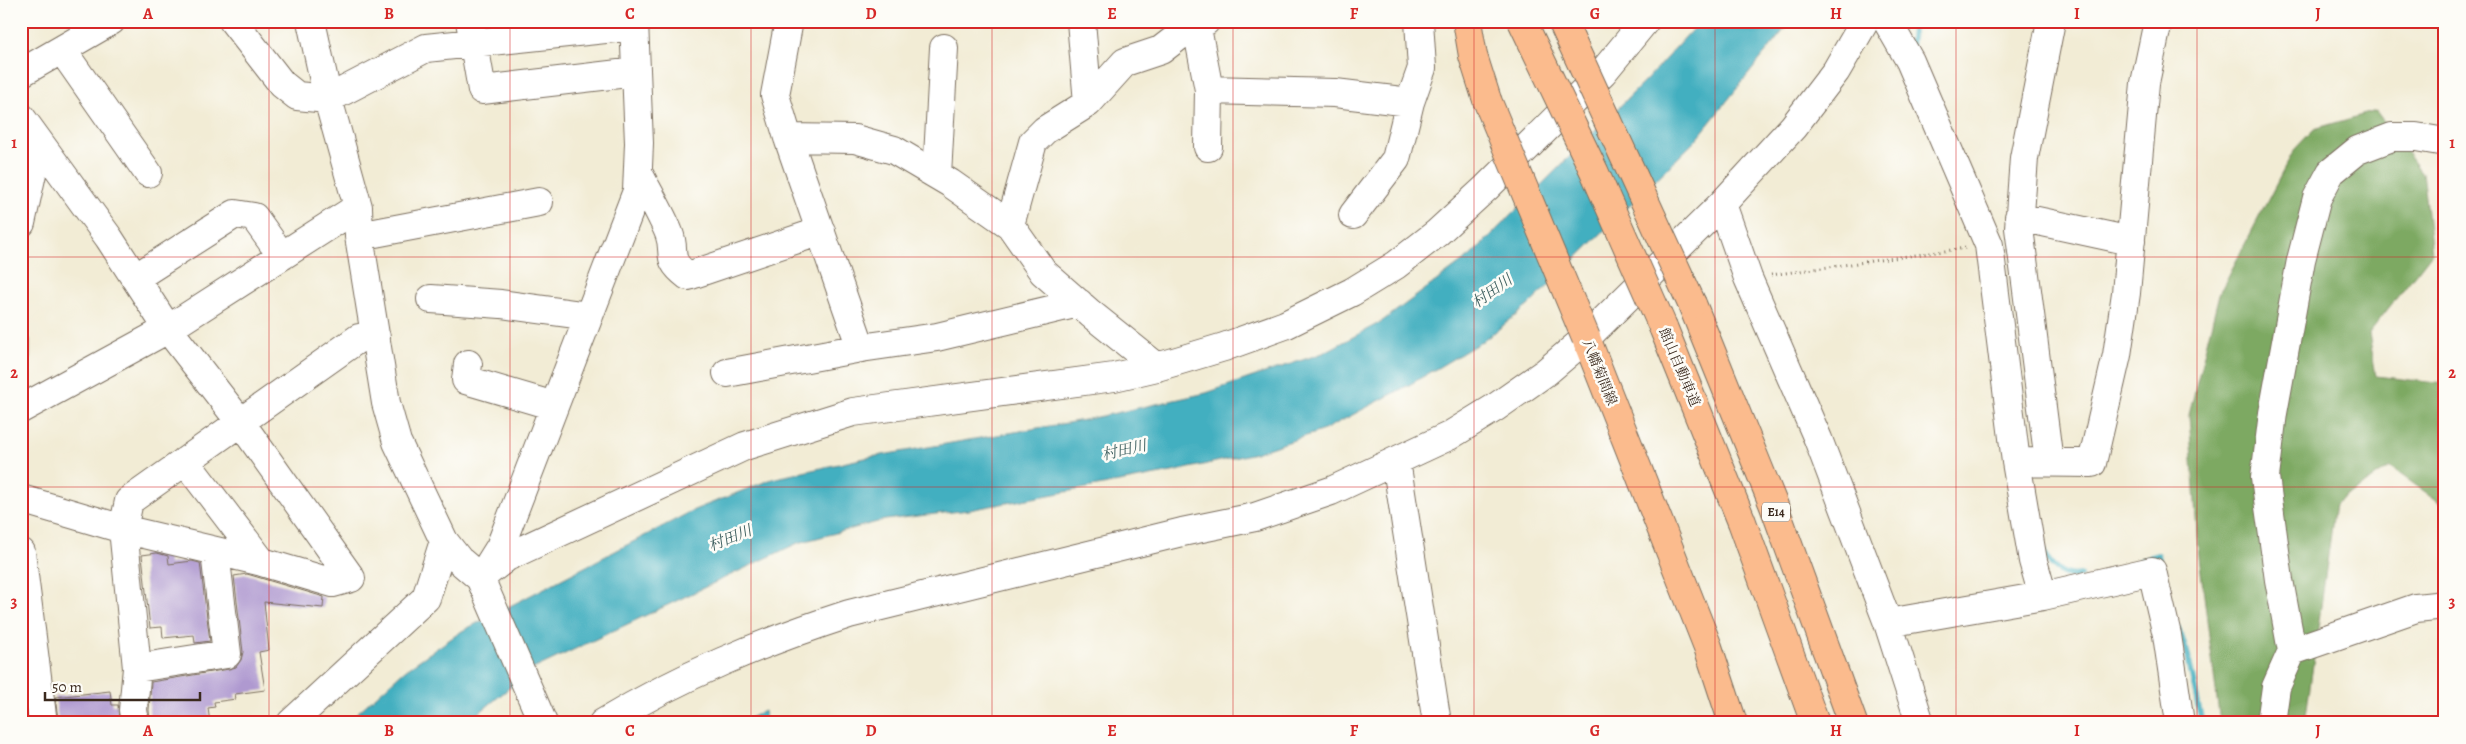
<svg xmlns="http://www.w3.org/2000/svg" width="2466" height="744" viewBox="0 0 2466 744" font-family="Alegreya,'Noto Serif JP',serif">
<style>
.green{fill:#9cc36f;stroke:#6c7646}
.forest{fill:#7da962;stroke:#5c6a40}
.water{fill:#42afc0;stroke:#3e6c6f}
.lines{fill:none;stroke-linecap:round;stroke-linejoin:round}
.stream{stroke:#42afc0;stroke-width:6}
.building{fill:#af99d0}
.minor-casing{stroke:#7b6e5e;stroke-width:30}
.major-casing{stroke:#7b6e5e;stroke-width:30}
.highway-casing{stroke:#7b6e5e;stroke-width:30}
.path{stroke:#7b6e5e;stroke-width:3;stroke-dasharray:1 4;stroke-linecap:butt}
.minor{stroke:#fff;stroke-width:28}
.major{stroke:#fbbb8d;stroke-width:28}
.highway{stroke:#fbbb8d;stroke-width:28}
.major-bridge-casing{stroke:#7b6e5e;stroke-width:30;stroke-linecap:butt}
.highway-bridge-casing{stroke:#7b6e5e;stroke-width:30;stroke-linecap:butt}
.major-bridge{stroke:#fbbb8d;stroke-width:28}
.highway-bridge{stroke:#fbbb8d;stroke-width:28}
.grid{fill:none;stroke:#d62828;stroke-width:1;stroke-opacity:0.55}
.labels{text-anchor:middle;stroke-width:5;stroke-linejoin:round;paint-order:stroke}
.shield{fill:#fdfcf7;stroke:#75695f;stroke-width:1}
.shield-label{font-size:12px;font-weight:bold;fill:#3b2a1e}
.street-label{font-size:14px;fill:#3b2a1e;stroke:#fdfcf7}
.water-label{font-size:15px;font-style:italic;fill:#3e5f5f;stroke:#fdfcf7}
.neatline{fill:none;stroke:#d62828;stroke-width:2}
.grid-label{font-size:16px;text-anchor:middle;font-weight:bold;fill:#d62828}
</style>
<rect width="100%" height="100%" fill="#fdfcf7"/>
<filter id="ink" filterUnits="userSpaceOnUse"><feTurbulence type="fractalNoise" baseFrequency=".02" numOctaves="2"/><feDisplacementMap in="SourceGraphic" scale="10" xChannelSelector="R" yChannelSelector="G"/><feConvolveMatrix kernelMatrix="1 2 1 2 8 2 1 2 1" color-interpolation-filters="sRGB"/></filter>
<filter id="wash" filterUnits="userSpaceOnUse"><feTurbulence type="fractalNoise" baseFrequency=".0096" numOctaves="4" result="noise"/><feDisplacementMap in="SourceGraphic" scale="20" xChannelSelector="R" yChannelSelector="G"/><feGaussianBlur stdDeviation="1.12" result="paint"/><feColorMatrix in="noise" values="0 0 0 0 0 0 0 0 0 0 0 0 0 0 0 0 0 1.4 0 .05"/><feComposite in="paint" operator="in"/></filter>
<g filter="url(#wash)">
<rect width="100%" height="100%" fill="#f2ecd5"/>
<path class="green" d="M21 337 30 339V390L21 395Z"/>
<path class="forest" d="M2376 111 2422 173 2432 253 2369 333 2376 376 2445 384V506L2390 467 2335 504 2305 723H2220L2198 548 2189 415 2219 294 2294 150 2314 129Z"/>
<path class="water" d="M1700 21H1791L1695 141 1529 305 1486 339 1409 385 1324 430 1255 453 1172 472 969 510 885 520 798 543 531 670 467 723H346L405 670 462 631 694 510 772 479 865 458 1084 420 1206 393 1323 353 1381 322 1470 256 1648 78Z
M764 711 766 723H740Z"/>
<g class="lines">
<path class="stream" d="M1911 45 1914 21
M2042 549C2049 564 2062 579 2080 575
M2141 560 2158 555 2161 568
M2178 628 2187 652 2202 723"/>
</g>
<g id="blocks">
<path class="building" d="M157 553 168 556 169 564 192 561 200 563 210 641 195 643 194 635 163 638 162 627 150 628 142 555Z
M247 574 324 597 323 608 264 602 269 650 259 652 265 690 235 694 236 699 214 702 215 707 208 708 210 723H150L149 710 151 682 229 669 236 667 241 660 243 652 234 576Z
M110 691 112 705H118L119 723H97L96 719 63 723 62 719H58L55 697Z"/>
</g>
</g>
<g filter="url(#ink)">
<use href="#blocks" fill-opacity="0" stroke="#7b6e5e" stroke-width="1"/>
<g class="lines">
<g class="minor-casing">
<path id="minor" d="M233 21 282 84 297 96 328 99 426 48 634 26
M311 21 328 99 358 207 359 236 386 403 397 442 444 541 459 560 480 578 543 723
M470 21 482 90 636 72
M786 21 788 26 775 95 788 138 861 348
M1081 21 1088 103
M1206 21 1196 23 1209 90 1208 147
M1887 21 1910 61 1989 245 2016 462 2033 561 2043 596
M62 50 148 173
M21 73 111 21
M1209 90 1335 93 1410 102
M21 117 109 238 168 329 241 423 351 578 333 583 262 562 123 529 21 499
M788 138 855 139 894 150 950 183 1010 225 1043 272 1091 314 1157 367
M639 174C649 194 661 213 669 233 677 254 664 258 688 276L821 231
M937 175 944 48
M1722 204 1748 278 1818 439 1888 623 1920 723
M1353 215 1396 159 1410 102 1422 68 1419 21
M2019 217 2131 241
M21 223 39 142
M1010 225 1033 142 1045 130 1088 103 1125 62 1161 50 1196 23 1195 21
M359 236 539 202
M135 278 235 214 254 217 282 256
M431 299 501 304 589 316
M468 364 466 380 554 406
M727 373 861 348 937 337 1079 303
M21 409 168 329 358 207
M185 461 262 562
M1396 461 1437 723
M2016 462 2092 463 2117 355 2126 293 2145 83 2158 21
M2049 462 2019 228 2024 158 2051 21
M21 552 43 723
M485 571 500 547 637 191 639 143 634 21
M480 578 507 557 745 446 853 412 1114 377 1157 367 1224 347 1285 325 1352 292 1396 265 1437 233 1486 188 1603 72 1645 21
M1888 623 2043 596 2152 571 2167 635 2180 723
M2292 651 2416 608 2445 605
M137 668 227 654 215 552
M135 723 133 710 137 668 123 529 129 501 359 338 376 337
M291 723 426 598 444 541
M603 723C683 675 760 643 849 614L1182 532 1255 517 1331 491 1449 436 1496 407 1546 372 1586 338 1722 204 1793 127 1836 71 1865 21
M2271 723 2276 687 2292 651 2279 580 2265 477 2273 413 2301 260 2317 198 2331 172 2358 150 2392 137H2416L2445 142"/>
</g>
<g class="major-casing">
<path id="major" d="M1467 21 1473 56 1487 100
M1586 338 1708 647 1733 723"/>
</g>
<g class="highway-casing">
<path id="highway" d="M1692 304 1774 506 1853 723
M1663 327 1742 522 1815 723"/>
</g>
<path class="path" d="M1771 275 1966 248"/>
<use href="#minor" class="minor"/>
<use href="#major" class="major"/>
<use href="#highway" class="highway"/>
<g class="major-bridge-casing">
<path id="major-bridge" d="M1487 100 1586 338"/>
</g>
<g class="highway-bridge-casing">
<path id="highway-bridge" d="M1522 21 1594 171 1663 327
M1562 21 1692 304"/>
</g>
<use href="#major-bridge" class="major-bridge"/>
<use href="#highway-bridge" class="highway-bridge"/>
</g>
</g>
<path class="grid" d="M269 21V723M510 21V723M751 21V723M992 21V723M1233 21V723M1474 21V723M1715 21V723M1956 21V723M2197 21V723M21 257H2445M21 487H2445"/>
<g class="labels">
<rect class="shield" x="1762" y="502.5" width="28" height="19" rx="4"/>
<g class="shield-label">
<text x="1776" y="516">E14</text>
</g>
<g class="street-label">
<text transform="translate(1680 367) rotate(67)" y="5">館山自動車道</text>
<text transform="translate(1600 372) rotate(68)" y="5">八幡菊間線</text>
</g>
<g class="water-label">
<text transform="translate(1492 291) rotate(-36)" y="5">村田川</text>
<text transform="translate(1124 450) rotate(-13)" y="5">村田川</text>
<text transform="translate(730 538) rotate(-22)" y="5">村田川</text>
</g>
</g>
<rect width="2466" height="744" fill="none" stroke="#fdfcf7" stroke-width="55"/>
<path d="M45 692v8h155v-8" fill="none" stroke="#3b2a1e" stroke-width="2.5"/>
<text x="52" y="692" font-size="15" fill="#3b2a1e" stroke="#fdfcf7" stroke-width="4" paint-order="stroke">50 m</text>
<rect x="28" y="28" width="2410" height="688" class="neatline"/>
<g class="grid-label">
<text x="148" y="19">A</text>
<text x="389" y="19">B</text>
<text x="630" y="19">C</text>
<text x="871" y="19">D</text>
<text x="1112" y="19">E</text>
<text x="1354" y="19">F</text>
<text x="1595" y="19">G</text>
<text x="1836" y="19">H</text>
<text x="2077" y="19">I</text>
<text x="2318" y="19">J</text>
<text x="14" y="148">1</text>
<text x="2452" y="148">1</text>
<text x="14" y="378">2</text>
<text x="2452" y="378">2</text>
<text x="14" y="607">3</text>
<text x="2452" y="607">3</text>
<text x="148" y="736">A</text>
<text x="389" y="736">B</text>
<text x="630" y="736">C</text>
<text x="871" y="736">D</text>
<text x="1112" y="736">E</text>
<text x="1354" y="736">F</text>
<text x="1595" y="736">G</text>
<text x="1836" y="736">H</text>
<text x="2077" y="736">I</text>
<text x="2318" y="736">J</text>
</g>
</svg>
